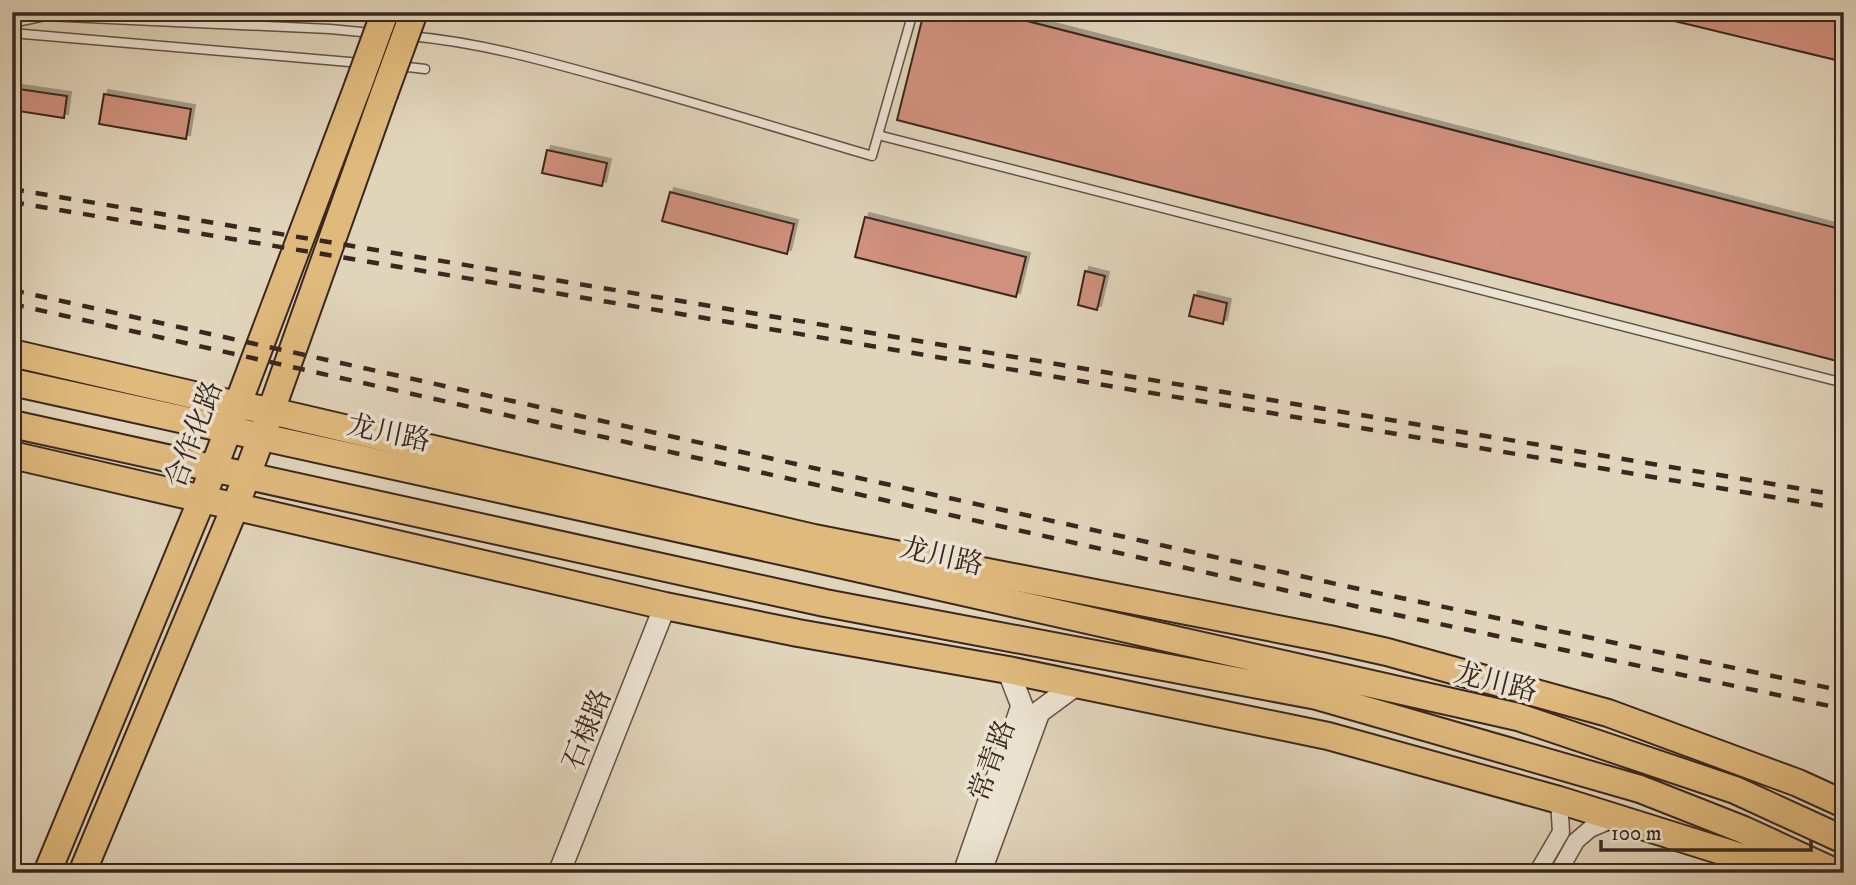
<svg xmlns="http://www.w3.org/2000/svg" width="1856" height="885" viewBox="0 0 1856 885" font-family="'IM FELL DW Pica','Noto Serif SC',serif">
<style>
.building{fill:#d1917e;stroke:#3a271f;stroke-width:2;filter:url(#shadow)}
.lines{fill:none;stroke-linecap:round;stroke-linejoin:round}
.service-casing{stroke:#645246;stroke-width:11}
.minor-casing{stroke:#645246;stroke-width:19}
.tertiary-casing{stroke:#645246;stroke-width:24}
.primary-casing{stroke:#3a271f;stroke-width:30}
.trunk-casing{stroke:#3a271f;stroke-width:30}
.service{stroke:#ebe3d2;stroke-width:8}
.minor{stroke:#ebe3d2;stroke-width:16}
.tertiary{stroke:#ebe3d2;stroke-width:21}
.primary{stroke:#e0ba7d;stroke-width:26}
.trunk{stroke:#e0ba7d;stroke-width:26}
.rail{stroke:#3a271f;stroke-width:4.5;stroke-dasharray:12 12;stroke-linecap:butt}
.primary-bridge-casing{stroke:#3a271f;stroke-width:30;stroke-linecap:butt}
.primary-bridge{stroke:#e0ba7d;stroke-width:26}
.labels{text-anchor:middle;stroke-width:7;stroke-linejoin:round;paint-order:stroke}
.street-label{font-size:28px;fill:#3a271f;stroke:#ebe3d2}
</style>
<defs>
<filter id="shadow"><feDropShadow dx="4" dy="-4" stdDeviation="0" flood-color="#0004"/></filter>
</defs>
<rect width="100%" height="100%" fill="#e0d4ba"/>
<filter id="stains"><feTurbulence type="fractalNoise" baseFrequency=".00286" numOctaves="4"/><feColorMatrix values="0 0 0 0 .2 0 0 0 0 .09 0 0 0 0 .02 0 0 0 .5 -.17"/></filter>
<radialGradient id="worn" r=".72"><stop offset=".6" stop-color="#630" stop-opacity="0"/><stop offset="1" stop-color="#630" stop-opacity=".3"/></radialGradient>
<path class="building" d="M924 12H992L1844 230V352L1841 362 897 120Z
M1637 12H1844V62Z
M12 88 67 96 64 118 12 110Z
M104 94 191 109 186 139 99 124Z
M547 150 607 163 602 186 542 173Z
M670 192 794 224 787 254 662 221Z
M865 217 1026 257 1016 297 855 257Z
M1085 271 1105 276 1097 310 1078 305Z
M1194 295 1227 303 1223 324 1189 316Z"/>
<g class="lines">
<g class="service-casing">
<path id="service" d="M12 23 45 16 330 29 372 33
M12 33 361 63
M409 36C480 42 549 62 617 81 703 105 788 131 872 156L913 12
M399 66 425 69
M878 135 1844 383"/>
</g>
<g class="minor-casing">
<path id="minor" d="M1537 873 1561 832 1559 800
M1558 873 1576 841 1590 829 1616 818"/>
</g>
<g class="tertiary-casing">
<path id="tertiary" d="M559 873 665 606
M964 873 1022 706 1008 670
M980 873 1039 712 1077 684"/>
</g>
<g class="primary-casing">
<path id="primary" d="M12 353 237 405 271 411 814 538 1329 639 1387 652 1608 713 1798 783 1844 804
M12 455 665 606 798 633 1008 670 1328 736 1559 800 1757 862 1777 873
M47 873 202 499 358 86
M82 873 235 507 271 411 384 94"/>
</g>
<g class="trunk-casing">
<path id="trunk" d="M12 382 799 555 1518 717 1735 790 1844 840
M12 424 825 603 1317 696 1640 789 1744 830 1837 873"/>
</g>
<use href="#service" class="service"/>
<use href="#minor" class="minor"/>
<use href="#tertiary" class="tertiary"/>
<use href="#primary" class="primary"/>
<use href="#trunk" class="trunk"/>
<path class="rail" d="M12 189 1844 496
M12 202 1844 509
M12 290 1368 591 1844 691
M12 304 1364 608 1844 709"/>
<g class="primary-bridge-casing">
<path id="primary-bridge" d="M358 86 385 12
M384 94 414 12"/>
</g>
<use href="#primary-bridge" class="primary-bridge"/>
</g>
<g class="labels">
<g class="street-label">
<text transform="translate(389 432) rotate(12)" y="10">龙川路</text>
<text transform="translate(193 434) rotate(-69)" y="10">合作化路</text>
<text transform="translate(942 555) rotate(13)" y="10">龙川路</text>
<text transform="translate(1496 681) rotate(14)" y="10">龙川路</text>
<text transform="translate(586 729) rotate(-68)" y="10">石棣路</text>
<text transform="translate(991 760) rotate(-70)" y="10">常青路</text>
</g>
</g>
<rect width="1856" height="885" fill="none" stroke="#e0d4ba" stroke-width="42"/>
<rect x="14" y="14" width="1828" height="857" fill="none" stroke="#3a271f" stroke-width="3.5"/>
<rect x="21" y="21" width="1814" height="843" fill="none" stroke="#3a271f" stroke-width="2"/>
<path d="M1601 840v10h210v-10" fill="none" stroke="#3a271f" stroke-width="3.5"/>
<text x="1611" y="840" font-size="21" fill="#3a271f" stroke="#ebe3d2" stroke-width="5" paint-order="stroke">100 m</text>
<rect width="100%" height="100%" filter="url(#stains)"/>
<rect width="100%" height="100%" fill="url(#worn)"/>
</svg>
